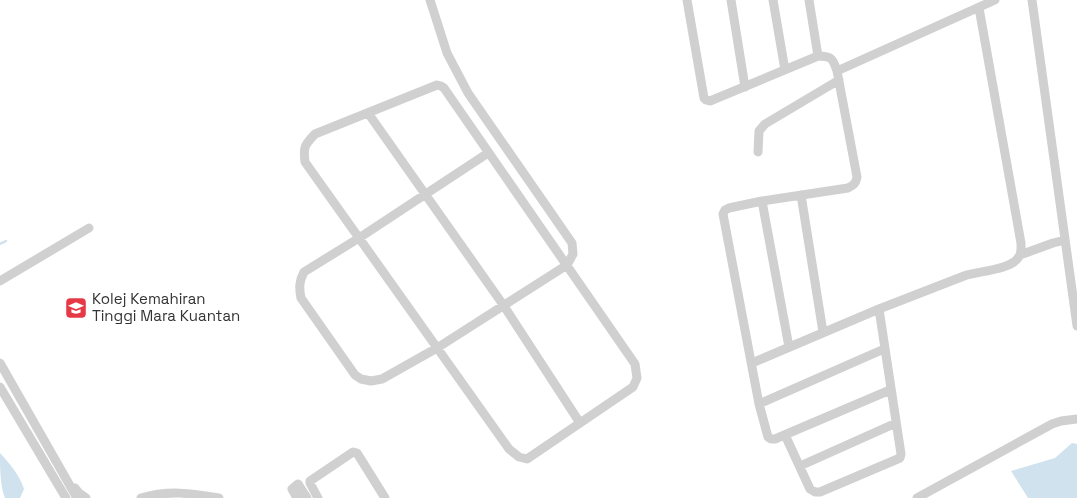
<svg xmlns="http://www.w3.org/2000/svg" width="1077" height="498" viewBox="0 0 1077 498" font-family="'Space Grotesk',sans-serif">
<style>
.water{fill:#cfe2ee}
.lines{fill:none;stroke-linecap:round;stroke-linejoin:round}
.stream{stroke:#cfe2ee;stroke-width:2.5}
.minor{stroke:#d0d0d0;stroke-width:9}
.labels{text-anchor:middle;stroke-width:4;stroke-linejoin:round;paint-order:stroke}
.poi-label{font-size:15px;fill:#333;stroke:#fff;text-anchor:start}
</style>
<rect width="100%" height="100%" fill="#fff"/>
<path class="water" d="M1072 443 1077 444V498H1028L1011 471 1055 458Z
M0 453C10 464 19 474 24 489L20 498H5C0 486 0 467 0 453Z"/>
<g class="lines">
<path class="stream" d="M0 244 6 241"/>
<path class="minor" d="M430 0 447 53 468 93 572 243 573 254 567 265 437 348 382 379 371 381 361 379 355 375 301 298C299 288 299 281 304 272L359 238 488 153
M687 0 704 98 706 100 710 101 818 56C832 56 833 59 837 71L857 177C856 183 854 185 848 188L762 201 729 208 725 210 723 214 759 404 768 437 771 439H775L890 390
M731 0 745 87
M773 0 785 70
M809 0 818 56
M1032 0 1077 326
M837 71 995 0
M437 85 441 86 444 88 635 364 637 378 633 387 527 459 519 457 509 449 305 162C303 146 305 145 315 134Z
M368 113 504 306 580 423
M758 152 759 131 765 124 839 80
M801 195 823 332
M762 201 789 347
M1020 255 1053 243 1065 240
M0 281 89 228
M0 363 77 498
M752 363 879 309 964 276C978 271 1010 270 1018 258 1022 254 1021 248 1021 243L979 8
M0 387 66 498
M759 404 884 349
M785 435 810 489 815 492H820L900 458 901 454 879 309
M800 466 896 423
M75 488 79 493 86 498
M141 498C168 490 191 493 219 498
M297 498 292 489 298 484 307 498
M318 498 310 483V481L353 452 357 453 385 498
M917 498 1052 424 1061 421 1077 419"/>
</g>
<defs>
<g id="university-square" transform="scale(1.15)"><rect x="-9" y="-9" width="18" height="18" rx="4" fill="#e63946" stroke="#fff"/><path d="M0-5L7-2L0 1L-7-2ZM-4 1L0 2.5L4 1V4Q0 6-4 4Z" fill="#fff"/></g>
</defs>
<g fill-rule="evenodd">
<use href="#university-square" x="76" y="308"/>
</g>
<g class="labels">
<g class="poi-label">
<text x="92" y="304">Kolej Kemahiran<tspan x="92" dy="17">Tinggi Mara Kuantan</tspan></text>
</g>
</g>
</svg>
